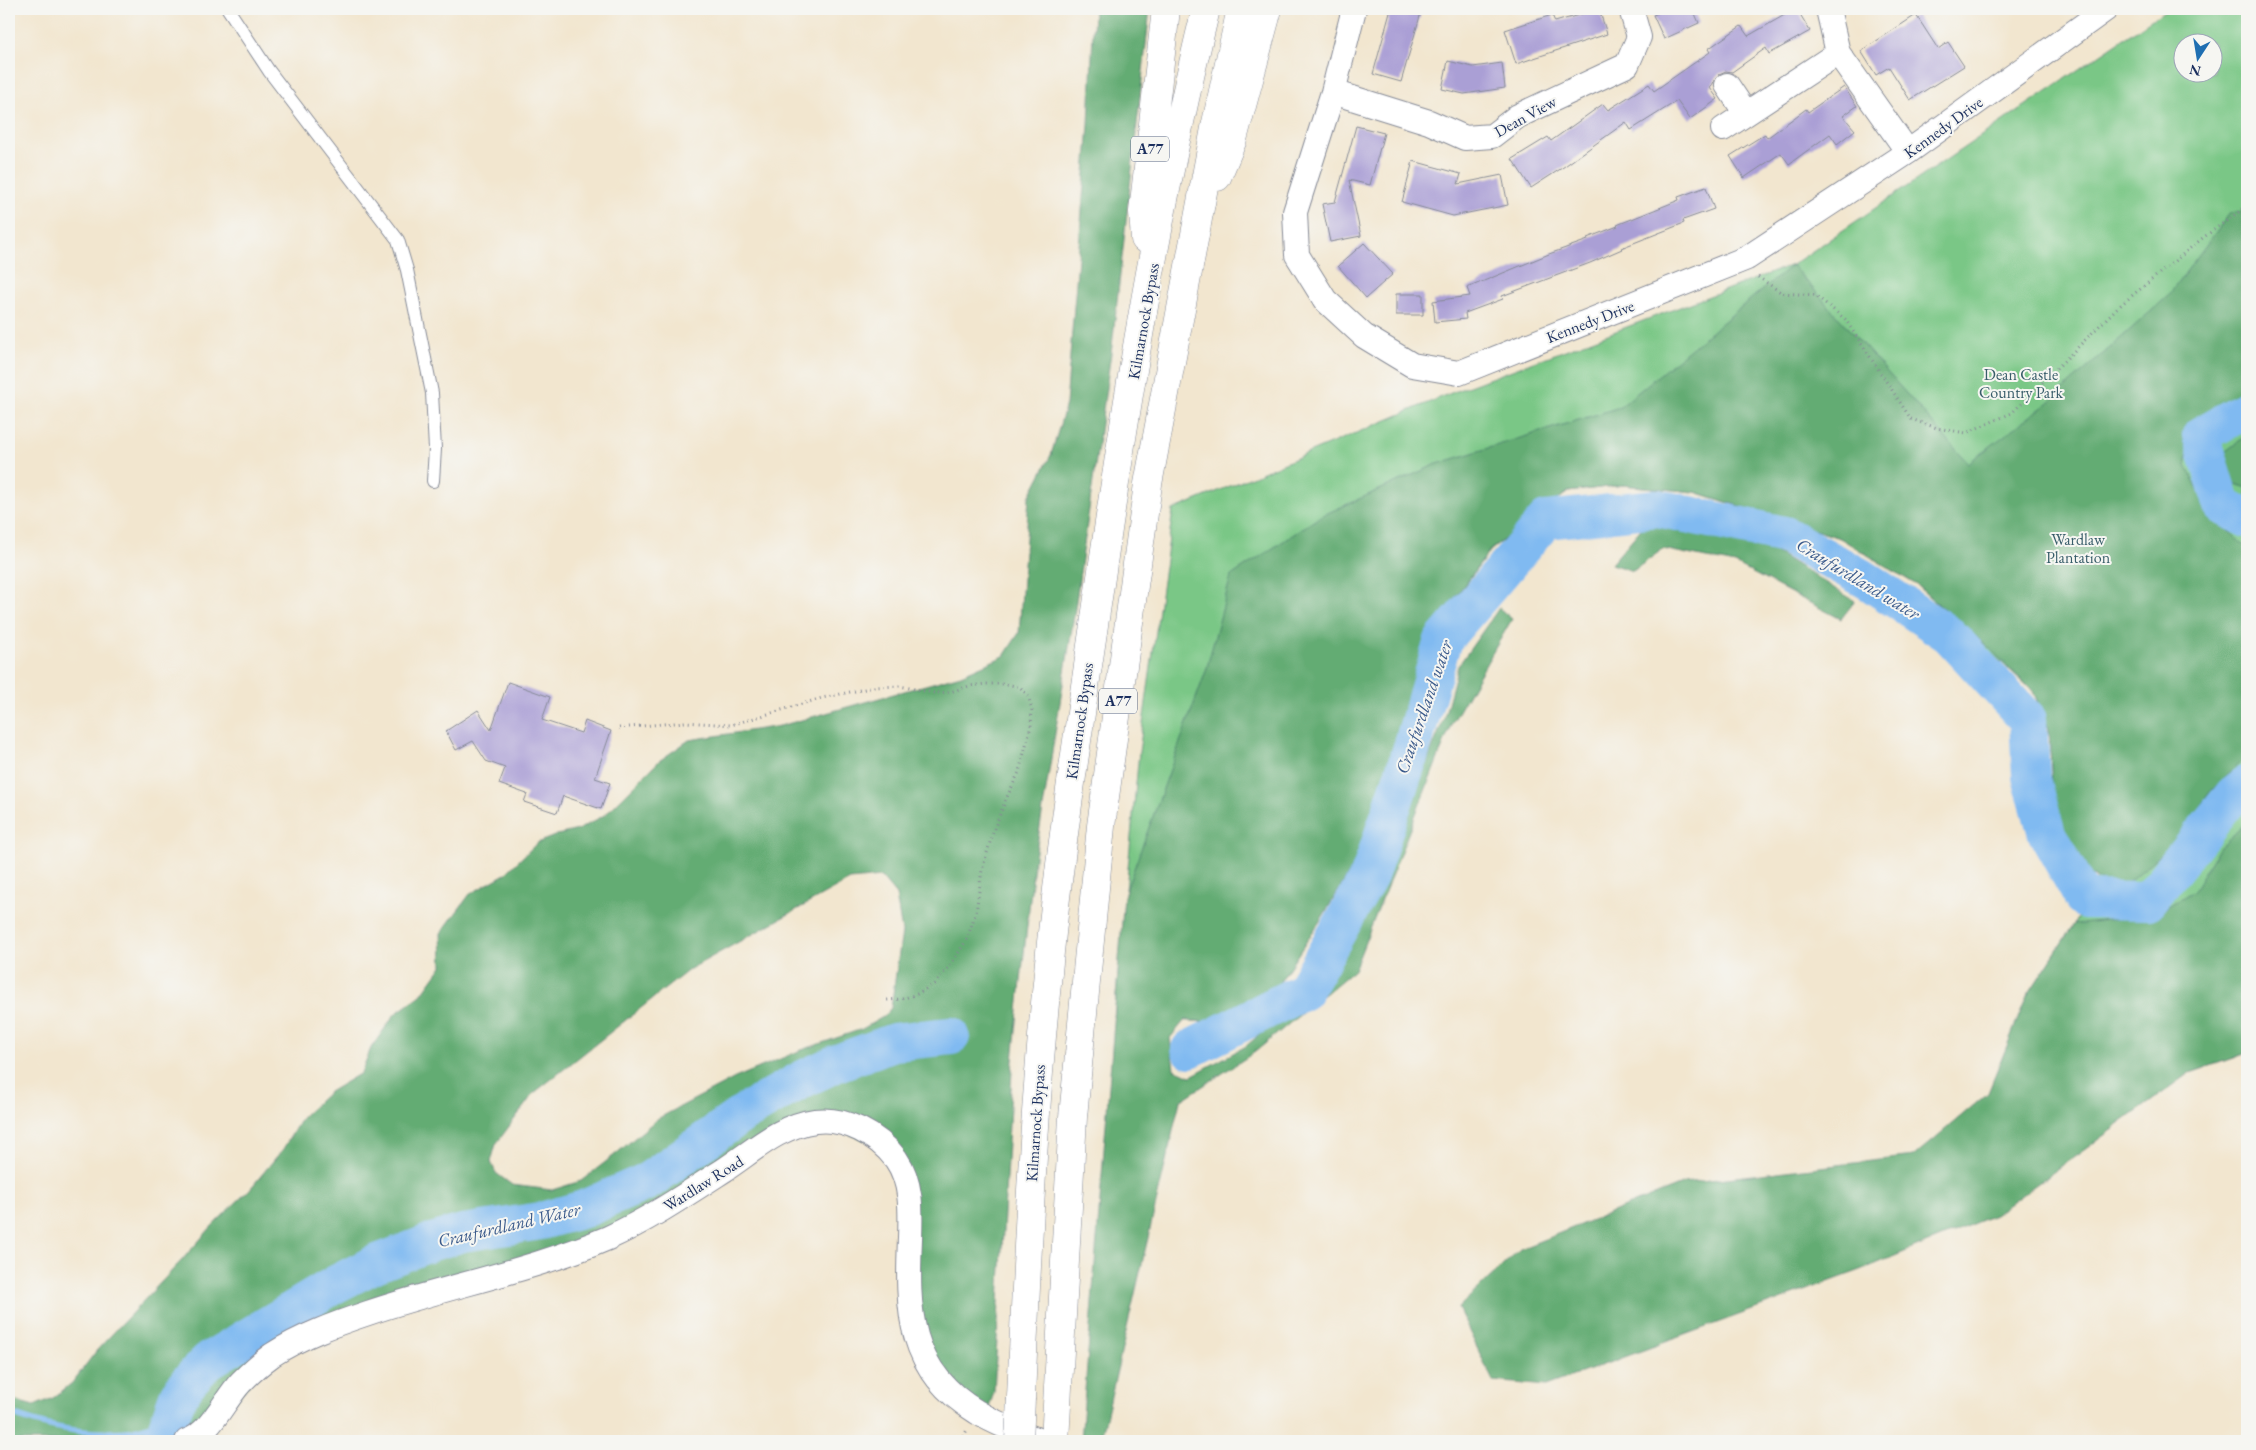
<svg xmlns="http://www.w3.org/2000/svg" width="2256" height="1450" viewBox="0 0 2256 1450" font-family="'EB Garamond',serif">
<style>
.green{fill:#7ac786;stroke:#4a7b72;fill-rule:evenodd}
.forest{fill:#63ac73;stroke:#3f6e68;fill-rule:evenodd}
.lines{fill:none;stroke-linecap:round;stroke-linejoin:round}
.stream{stroke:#80baf1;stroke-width:6}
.river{stroke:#80baf1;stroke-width:38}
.building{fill:#aa9fd5}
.service-casing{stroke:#868a96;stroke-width:14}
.minor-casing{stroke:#868a96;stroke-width:26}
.trunk-casing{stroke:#868a96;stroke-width:29}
.path{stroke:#868a96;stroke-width:3;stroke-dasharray:1 4;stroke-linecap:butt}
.service{stroke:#fff;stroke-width:12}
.minor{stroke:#fff;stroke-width:24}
.trunk{stroke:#fff;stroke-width:28}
.trunk-bridge-casing{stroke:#868a96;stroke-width:29;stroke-linecap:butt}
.trunk-bridge{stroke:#fff;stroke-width:28}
.labels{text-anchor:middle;stroke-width:4;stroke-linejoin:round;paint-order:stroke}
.shield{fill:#f6f6f2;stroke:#5d6b8a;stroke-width:1}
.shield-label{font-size:15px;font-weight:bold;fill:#1b2f5e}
.street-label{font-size:16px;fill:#1b2f5e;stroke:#f6f6f2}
.park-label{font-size:16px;fill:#385d6a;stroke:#f6f6f2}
.water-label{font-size:18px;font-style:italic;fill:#39598a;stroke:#f6f6f2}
</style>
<rect width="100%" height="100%" fill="#f6f6f2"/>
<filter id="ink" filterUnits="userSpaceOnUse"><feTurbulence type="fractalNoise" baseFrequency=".02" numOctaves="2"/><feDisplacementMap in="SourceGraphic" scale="10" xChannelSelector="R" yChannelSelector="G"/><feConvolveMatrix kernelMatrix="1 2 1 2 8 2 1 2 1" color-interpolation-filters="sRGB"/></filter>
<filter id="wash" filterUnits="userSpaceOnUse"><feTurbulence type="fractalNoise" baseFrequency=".0096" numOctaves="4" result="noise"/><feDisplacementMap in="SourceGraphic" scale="20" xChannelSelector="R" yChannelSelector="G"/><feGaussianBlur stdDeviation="1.12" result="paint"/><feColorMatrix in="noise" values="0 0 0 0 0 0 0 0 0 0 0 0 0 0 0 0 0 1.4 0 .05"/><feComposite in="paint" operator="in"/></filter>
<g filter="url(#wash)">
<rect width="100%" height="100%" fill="#f2e6cf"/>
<path class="green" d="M2167 9H2247V1053L2190 1073 2050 1174 2027 996 2074 924 2097 879 2077 865 2053 805 2049 729 2033 691 1915 584 1840 538 1695 492 1623 485 1568 492 1491 550 1431 630 1397 740 1370 839 1270 997 1208 1022 1114 1017 1139 752 1173 510 1456 391 1792 265ZM2184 42H2214V72H2184Z"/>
<path class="forest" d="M1094 9H1150L1112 346 1074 616 1034 864 1022 971 1012 1071 994 1392 986 1417 922 1352 910 1224 884 1147 813 1121 644 1219 272 1356 203 1441H9V1399L34 1406 53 1398 72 1383 97 1350 182 1260 213 1225 250 1189 283 1149 302 1117 329 1092 361 1073 371 1048 395 1014 421 995 442 966 441 933 470 894 505 874 537 843 557 835 578 830 606 814 659 761 689 740 780 726 961 675 1004 656 1019 633 1029 497 1051 455 1066 404 1089 125ZM881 877 896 895 902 932 891 1008 883 1017 862 1029 799 1051 735 1078 657 1119 617 1153 581 1181 552 1190 512 1185 496 1173 491 1162 496 1144 534 1093 690 969 850 880Z
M2247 210V391L2233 397 2194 423 2186 466 2212 515 2247 548V756L2210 792 2175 843 2124 886 2112 889 2077 865 2053 805 2049 729 2033 691 1989 648 1915 584 1840 538 1695 492 1623 485 1568 492 1490 550 1431 630 1397 740 1370 839 1320 921 1270 997 1208 1022 1185 1020 1170 1038 1174 1069 1191 1076 1246 1046 1332 973 1379 886 1444 718 1458 666 1499 608 1512 619 1452 723 1354 970 1255 1052 1180 1101 1101 1439 1081 1441 1124 896 1206 671 1231 576 1321 516 1437 464 1620 407 1792 265 1968 463 2048 403 2168 296 2230 213Z
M2247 435V488L2231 482 2222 454Z
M1645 524 1760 542 1855 601 1841 619 1735 564 1663 549 1633 571 1611 564Z
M2247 822V1053L2190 1073 1994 1215 1861 1270 1546 1386 1493 1381 1458 1308 1520 1249 1684 1183 1914 1156 1988 1093 2027 996 2074 924 2157 914 2194 890 2220 847Z"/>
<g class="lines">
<path class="stream" d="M9 1413C48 1428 88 1436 130 1431 143 1429 154 1423 167 1422"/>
<path class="river" d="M2247 409 2201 435 2223 506 2247 519
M1190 1049 1304 991 1369 876 1410 754 1443 640 1546 520 1657 508 1785 535 1868 581 1949 635 2028 720 2031 777 2047 834 2084 900 2148 901 2234 794 2247 784
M162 1441 178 1396 189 1381 208 1361 336 1284 375 1264 432 1242 463 1233 541 1221 584 1209 648 1181 744 1113 803 1079 837 1063 894 1042 951 1036"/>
</g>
<g id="blocks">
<path class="building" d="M1391 9H1422L1401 82 1373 74Z
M1599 9 1607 34 1516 64 1505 30 1552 15 1555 22Z
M1668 9H1693L1699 23 1664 39 1653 15Z
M1795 9H1797L1810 31 1769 54 1766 48 1732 72 1726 71 1719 74 1710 88 1718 99 1690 119 1677 101 1631 130 1626 122 1562 168 1531 188 1512 159 1548 137 1551 141 1603 104 1608 110 1649 84 1654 91 1710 52 1708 49 1741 26 1748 36Z
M1916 15 1938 49 1948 42 1964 66 1910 100 1889 67 1876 75 1861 51Z
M1448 61 1473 67 1502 63 1505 88 1464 94 1442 89Z
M1844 87 1857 106 1843 116 1855 130 1837 144 1830 134 1789 164 1781 153 1744 178 1730 156 1765 134 1767 138 1806 109 1808 112Z
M1356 126 1384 133 1370 185 1349 180 1361 236 1330 242 1322 204 1335 202Z
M1413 161 1461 174 1458 184 1502 175 1508 205 1453 216 1402 202Z
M1706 187 1714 209 1683 220 1684 223 1621 248 1622 249 1590 263 1502 296 1503 299 1465 313 1466 319 1435 322 1433 301 1470 296 1467 288 1549 254 1588 240 1587 238 1618 226 1617 225 1679 200 1678 197Z
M1364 243 1393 274 1366 298 1338 266Z
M1396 294H1423V315H1396Z
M508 682 550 697 542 720 581 733 585 721 611 731 595 778 610 783 601 809 563 796 557 813 524 802 527 794 499 784 505 768 486 761 473 741 456 750 446 731 478 710 491 730Z"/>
</g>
</g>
<g filter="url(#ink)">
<use href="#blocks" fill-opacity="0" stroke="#868a96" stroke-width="1"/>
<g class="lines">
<g class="service-casing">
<path id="service" d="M228 9 269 71 398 240 407 270 432 393 435 449 433 481"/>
</g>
<g class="minor-casing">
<path id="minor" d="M1354 9 1333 92 1295 212 1297 255 1325 300 1364 336 1412 365 1459 373 1747 258 1908 152 2106 9
M1828 9 1838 53 1908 152
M1727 85 1745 112
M1333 92 1429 122 1465 138 1492 136 1518 116 1627 65 1639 37 1631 9
M1723 129 1838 53
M187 1441C211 1433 224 1400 241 1382 250 1373 262 1362 272 1355 301 1336 335 1324 368 1313 447 1286 531 1271 608 1238 648 1220 687 1194 724 1170 753 1151 779 1126 815 1121 845 1117 878 1135 896 1159 912 1182 911 1211 910 1238 907 1310 907 1370 977 1412 996 1424 1019 1432 1040 1441"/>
</g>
<g class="trunk-casing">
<path id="trunk" d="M1217 177 1233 139 1268 9
M1145 239 1143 212 1166 9
M1021 1398C1027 1260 1033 1121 1047 983 1059 852 1080 722 1099 591 1127 396 1159 200 1206 9
M1055 1441 1073 1117 1101 826 1148 484 1216 123 1241 9"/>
</g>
<path class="path" d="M1758 277 1782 293 1815 295 1845 319 1911 419 1937 428 1966 433 2012 413 2117 308 2204 237 2247 206
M619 728 685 722 731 725 822 698 874 687 900 686 934 693 950 692 969 686 986 684H1005L1020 687 1028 696 1032 709 1031 726 1019 772 1007 797 994 829 982 870 976 912 967 939 950 966 934 984 917 994 902 999 887 1000
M961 1441 967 1430"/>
<use href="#service" class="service"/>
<use href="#minor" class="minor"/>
<use href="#trunk" class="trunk"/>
<g class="trunk-bridge-casing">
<path id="trunk-bridge" d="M1019 1441 1021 1398"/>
</g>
<use href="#trunk-bridge" class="trunk-bridge"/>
</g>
</g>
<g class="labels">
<g class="shield">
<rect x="1131" y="136.5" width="38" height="25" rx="4"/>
<rect x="1099" y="688.5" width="38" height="25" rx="4"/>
</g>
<g class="shield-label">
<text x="1150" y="154">A77</text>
<text x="1118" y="706">A77</text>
</g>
<g class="street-label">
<text transform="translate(1525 116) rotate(-29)" y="6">Dean View</text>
<text transform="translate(1943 127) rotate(-36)" y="6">Kennedy Drive</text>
<text transform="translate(1143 321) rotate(-80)" y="6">Kilmarnock Bypass</text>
<text transform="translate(1590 321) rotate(-21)" y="6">Kennedy Drive</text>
<text transform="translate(1079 721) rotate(-82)" y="6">Kilmarnock Bypass</text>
<text transform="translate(1035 1123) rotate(-86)" y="6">Kilmarnock Bypass</text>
<text transform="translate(703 1183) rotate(-32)" y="6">Wardlaw Road</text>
</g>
<g class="park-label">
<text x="2021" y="380">Dean Castle<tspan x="2021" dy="18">Country Park</tspan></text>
<text x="2078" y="545">Wardlaw<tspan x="2078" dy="18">Plantation</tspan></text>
</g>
<g class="water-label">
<text transform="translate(1858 579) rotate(31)" y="6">Craufurdland water</text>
<text transform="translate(1424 707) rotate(-71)" y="6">Craufurdland water</text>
<text transform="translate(509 1225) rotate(-13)" y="6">Craufurdland Water</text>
</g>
</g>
<rect width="2256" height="1450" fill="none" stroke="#f6f6f2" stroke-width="30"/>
<g transform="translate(2198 58) rotate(192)"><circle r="24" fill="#f6f6f2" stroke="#9ea6b7"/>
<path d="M0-4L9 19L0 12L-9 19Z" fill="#1f6fb2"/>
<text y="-8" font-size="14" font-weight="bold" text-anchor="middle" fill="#1b2f5e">N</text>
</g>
</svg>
